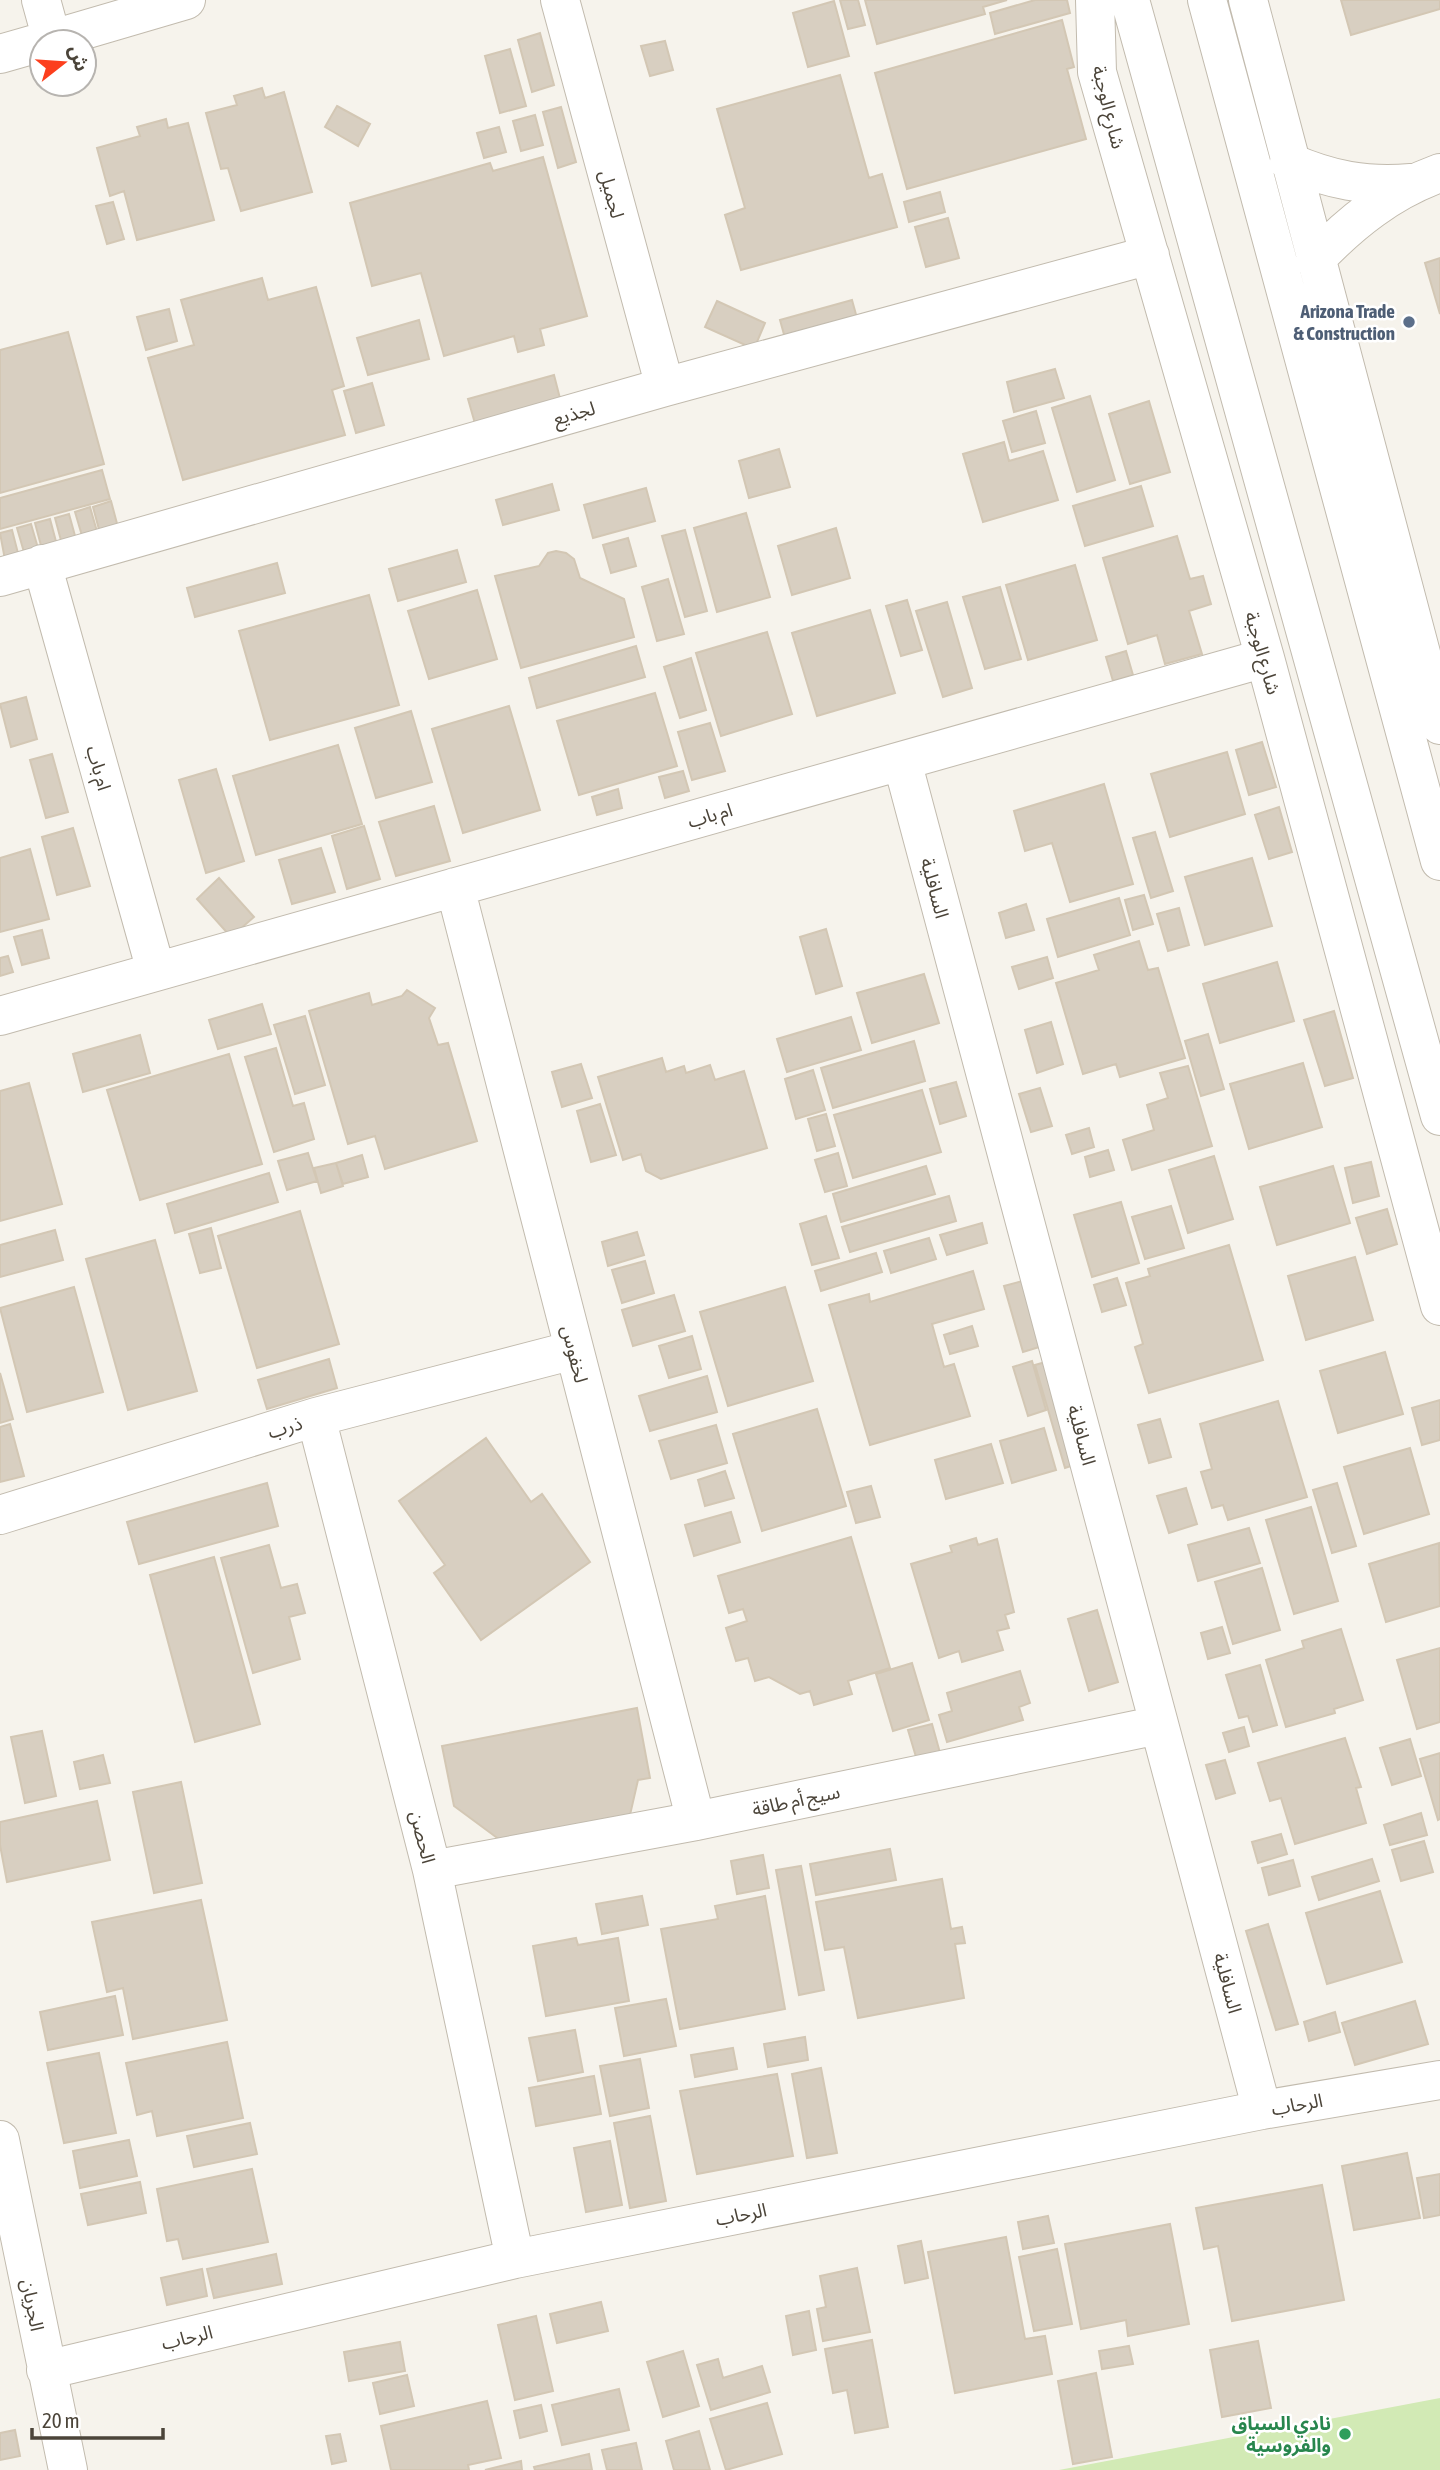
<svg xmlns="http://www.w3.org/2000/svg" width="1440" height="2470" viewBox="0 0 1440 2470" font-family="'Asap Condensed','Noto Sans Arabic',sans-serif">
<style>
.green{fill:#d2eab5}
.building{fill:#d8cfc1;stroke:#d3c7b4;stroke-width:2}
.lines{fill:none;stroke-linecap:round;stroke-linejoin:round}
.minor-casing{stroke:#c2bbae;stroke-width:40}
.minor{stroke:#fff;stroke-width:38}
.service-dot{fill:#5c6f8a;stroke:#fff;stroke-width:2.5}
.leisure-dot{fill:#2e9e5b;stroke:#fff;stroke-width:2.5}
.labels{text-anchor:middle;stroke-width:5;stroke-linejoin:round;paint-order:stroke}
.street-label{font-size:19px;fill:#4b4439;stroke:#fff}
.service-label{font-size:19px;font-weight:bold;fill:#4e5e75;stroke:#fff;text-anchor:end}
.leisure-label{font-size:19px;font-weight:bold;fill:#27864d;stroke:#fff;text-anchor:end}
</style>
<rect width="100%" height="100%" fill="#f6f3ec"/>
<path class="green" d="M1440 2398V2470H1059Z"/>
<path class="building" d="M840 0H858L865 25 848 29Z
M865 0H1007L983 7 985 14 877 44Z
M1035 0H1067L1070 13 995 34 990 13Z
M1341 0H1440V9L1351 35Z
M834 1 849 56 808 67 793 13Z
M1062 20 1074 67 1067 69 1086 139 907 189 875 73Z
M540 33 554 85 532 92 518 40Z
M665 41 673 70 650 76 641 46Z
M510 49 526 106 500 113 485 56Z
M840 75 869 178 882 174 897 227 741 270 725 215 745 208 717 109Z
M262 88 265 98 284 92 312 192 241 211 228 168 221 169 206 113 237 105 234 96Z
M337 106 370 124 358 146 325 127Z
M561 107 576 162 558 168 543 112Z
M535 115 543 145 521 151 513 121Z
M166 119 168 128 188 123 214 220 137 240 124 191 110 196 97 148 140 136 137 127Z
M499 127 506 152 484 158 477 133Z
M543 157 587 316 540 329 544 345 518 352 514 336 444 356 421 273 372 286 350 203 490 163 493 171Z
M940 192 945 212 909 222 904 202Z
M113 202 124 239 107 244 96 206Z
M948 218 959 258 926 267 915 227Z
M1440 258V314L1425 263Z
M262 278 268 300 316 287 344 386 332 390 345 435 183 480 148 358 194 345 181 300Z
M852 300 860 329 788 349 780 320Z
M717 301 765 323 754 349 705 327Z
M169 309 177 341 146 350 137 317Z
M419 320 429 359 368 375 357 338Z
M68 332 104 464 0 493V350Z
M1055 369 1064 398 1014 412 1007 382Z
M554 375 563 410 478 434 468 399Z
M372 383 384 425 356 433 344 391Z
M1090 396 1115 480 1077 492 1052 408Z
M1149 401 1170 472 1130 484 1109 414Z
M1036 411 1045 443 1012 452 1003 421Z
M1004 442 1009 461 1043 451 1058 500 983 522 963 454Z
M779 449 790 487 749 498 739 461Z
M102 470 110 499 0 529V498Z
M552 484 559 510 503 525 496 500Z
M1141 486 1153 526 1085 546 1073 506Z
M646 488 655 521 593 538 584 505Z
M111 501 119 531 101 537 93 507Z
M90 507 98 535 83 539 75 512Z
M746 513 770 597 717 612 694 528Z
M69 514 77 543 63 548 55 518Z
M50 519 58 549 43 553 35 523Z
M31 524 40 555 26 559 17 528Z
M836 528 850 578 792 595 778 546Z
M12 530 20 561 6 565 0 533Z
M685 530 707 611 685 617 662 536Z
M1177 536 1190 579 1203 576 1211 604 1189 611 1202 654 1165 664 1157 635 1128 644 1103 558Z
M628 538 636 566 611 573 603 545Z
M457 550 466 582 398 601 389 569Z
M556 551 566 553 574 559 580 578 624 599 634 637 521 668 495 576 539 566 548 553Z
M277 563 285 593 195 617 187 588Z
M1075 565 1097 640 1028 660 1006 585Z
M668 579 684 634 657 641 642 587Z
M1000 587 1021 659 985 669 963 597Z
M477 590 497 659 429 679 408 611Z
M369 595 399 705 270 740 239 631Z
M907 600 922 650 901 656 886 606Z
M947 602 972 688 943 697 916 611Z
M870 610 895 693 817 716 792 633Z
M767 632 792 714 721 736 696 653Z
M636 646 645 677 537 708 529 678Z
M1126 651 1133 675 1113 681 1106 657Z
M691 658 706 710 680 718 664 667Z
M655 693 677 766 579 795 557 721Z
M26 697 37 739 11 747 0 704Z
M509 706 540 810 463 833 432 729Z
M411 711 432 782 376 798 355 728Z
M710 723 725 771 692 780 678 732Z
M1262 742 1276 787 1249 795 1236 750Z
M338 745 362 824 256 855 233 776Z
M1227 752 1245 814 1170 837 1151 774Z
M52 754 68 812 46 818 30 760Z
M216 769 244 861 206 873 179 780Z
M683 771 689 791 665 798 659 777Z
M1104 784 1133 884 1070 902 1052 843 1025 851 1014 811Z
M618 789 622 808 597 815 592 797Z
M434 806 450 861 396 876 379 822Z
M1279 807 1292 852 1269 859 1255 815Z
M364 826 380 879 347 889 332 836Z
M73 828 90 886 57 895 42 837Z
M1155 832 1173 891 1151 898 1133 838Z
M321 848 335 892 292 904 279 860Z
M30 849 49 919 0 932V858Z
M1252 858 1272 926 1205 945 1185 877Z
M219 878 254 917 231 937 197 899Z
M1144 895 1153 924 1133 930 1125 900Z
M1119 898 1130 935 1058 957 1047 919Z
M1026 904 1034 930 1006 938 999 913Z
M1179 908 1189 945 1168 951 1157 914Z
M826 929 842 986 816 994 800 937Z
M42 930 49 958 22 965 14 937Z
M1139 941 1148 970 1158 968 1185 1058 1120 1077 1116 1064 1083 1074 1056 983 1099 970 1094 955Z
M8 956 13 972 0 976V958Z
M1047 957 1053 978 1019 989 1012 967Z
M1277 962 1294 1021 1220 1043 1203 984Z
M924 974 939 1023 872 1043 857 993Z
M407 990 435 1008 429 1018 438 1045 448 1043 477 1141 385 1169 375 1136 348 1144 309 1011 369 993 372 1005 402 996Z
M262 1004 271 1034 218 1049 209 1020Z
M1334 1011 1353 1078 1325 1086 1304 1020Z
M305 1016 325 1085 295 1094 274 1025Z
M851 1017 861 1050 787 1072 777 1039Z
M1051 1022 1063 1064 1037 1073 1025 1030Z
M1208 1034 1224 1089 1201 1096 1185 1041Z
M140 1035 150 1073 83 1092 73 1054Z
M914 1041 925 1081 833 1108 821 1068Z
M276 1048 293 1106 304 1103 314 1139 274 1152 245 1057Z
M229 1054 262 1164 140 1200 107 1090Z
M662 1058 666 1072 684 1066 686 1073 710 1065 715 1080 744 1071 767 1148 661 1179 646 1171 641 1154 623 1160 598 1077Z
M1303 1063 1322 1127 1249 1149 1230 1084Z
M581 1064 592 1098 562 1107 552 1072Z
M1188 1066 1212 1146 1132 1170 1123 1140 1154 1130 1147 1105 1168 1098 1160 1073Z
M813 1070 825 1110 796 1119 785 1079Z
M956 1082 966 1116 940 1124 930 1089Z
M29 1083 62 1204 0 1221V1091Z
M1040 1088 1052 1126 1031 1132 1019 1094Z
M922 1090 941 1152 853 1178 834 1115Z
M600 1104 616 1155 591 1162 577 1111Z
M826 1114 835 1146 817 1151 808 1119Z
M1089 1128 1094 1147 1072 1154 1066 1135Z
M1108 1150 1114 1170 1090 1177 1085 1157Z
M308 1153 317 1181 287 1190 278 1161Z
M838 1153 847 1186 825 1192 815 1160Z
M362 1155 368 1177 343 1184 336 1163Z
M1214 1156 1233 1219 1188 1233 1169 1170Z
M1371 1162 1379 1196 1353 1203 1345 1168Z
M336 1163 343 1186 321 1193 314 1168Z
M926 1166 935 1194 841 1222 833 1194Z
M1333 1166 1350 1223 1277 1245 1260 1187Z
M269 1173 278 1202 175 1233 167 1204Z
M949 1196 956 1221 850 1252 842 1227Z
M1121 1202 1139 1263 1092 1277 1074 1215Z
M1171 1206 1184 1248 1145 1259 1132 1217Z
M1387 1209 1397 1244 1367 1254 1356 1218Z
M300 1211 339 1344 257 1368 218 1236Z
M826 1216 839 1258 812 1265 800 1224Z
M982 1223 987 1243 947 1255 940 1235Z
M211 1228 221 1268 200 1273 189 1234Z
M55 1230 63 1260 0 1277V1245Z
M637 1232 644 1255 608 1266 602 1242Z
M929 1238 936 1259 891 1273 884 1251Z
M155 1240 197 1391 128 1410 86 1259Z
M1229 1245 1263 1360 1149 1393 1135 1347 1143 1344 1126 1283 1150 1276 1148 1269Z
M876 1253 882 1272 821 1291 815 1271Z
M1355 1257 1373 1320 1306 1340 1288 1276Z
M645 1261 654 1293 622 1303 612 1270Z
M973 1271 984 1309 932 1324 944 1367 954 1364 970 1416 870 1445 829 1305 869 1294 870 1302Z
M1117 1278 1126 1305 1102 1312 1094 1285Z
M1030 1279 1049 1344 1023 1352 1004 1286Z
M74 1287 103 1392 27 1412 0 1308Z
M785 1287 813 1381 728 1406 700 1312Z
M674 1295 685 1331 633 1346 622 1310Z
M972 1326 978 1346 950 1354 944 1335Z
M692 1336 701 1369 669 1378 659 1346Z
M1385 1352 1403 1414 1338 1433 1320 1371Z
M329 1359 337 1388 267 1409 258 1380Z
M1032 1361 1046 1410 1028 1416 1013 1367Z
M1049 1361 1080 1463 1065 1468 1035 1365Z
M0 1373 13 1419 0 1423Z
M707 1376 717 1412 650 1431 639 1396Z
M1440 1400V1440L1422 1445 1412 1408Z
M1278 1401 1307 1497 1228 1520 1223 1505 1212 1508 1201 1472 1212 1469 1200 1424Z
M817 1409 846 1506 762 1531 733 1434Z
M1160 1419 1171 1457 1149 1463 1138 1425Z
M10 1424 24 1476 0 1482V1427Z
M716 1425 727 1463 671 1479 659 1441Z
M1044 1428 1056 1470 1012 1483 1000 1441Z
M486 1438 531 1502 542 1494 590 1562 481 1640 434 1573 445 1565 399 1501Z
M991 1444 1003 1483 946 1499 935 1460Z
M1410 1448 1429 1514 1364 1534 1344 1467Z
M725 1471 734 1498 705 1506 698 1480Z
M267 1483 278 1526 139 1564 127 1522Z
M1337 1483 1356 1546 1332 1553 1313 1490Z
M871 1486 880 1517 856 1523 847 1492Z
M1186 1488 1197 1524 1169 1533 1157 1496Z
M1311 1507 1338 1601 1294 1614 1266 1520Z
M731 1512 740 1542 694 1556 685 1525Z
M1249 1528 1260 1563 1198 1581 1188 1545Z
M851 1537 890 1668 848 1681 852 1694 814 1705 810 1691 800 1694 769 1677 755 1681 748 1658 736 1661 726 1628 747 1621 743 1609 729 1613 718 1576Z
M976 1538 978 1545 997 1539 1014 1612 1005 1615 1009 1628 997 1631 1003 1650 962 1662 959 1651 939 1658 911 1564 952 1552 950 1546Z
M1439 1543 1440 1606 1386 1622 1369 1564Z
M269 1545 281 1588 297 1584 305 1613 289 1617 300 1659 253 1673 221 1558Z
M214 1557 260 1724 195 1742 150 1575Z
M1262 1568 1280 1630 1233 1644 1215 1582Z
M1097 1610 1118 1682 1089 1691 1068 1619Z
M1222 1627 1230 1653 1208 1659 1201 1633Z
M1341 1629 1363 1700 1334 1709 1335 1713 1286 1727 1266 1660 1304 1648 1302 1641Z
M1440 1648V1722L1417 1729 1397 1660Z
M912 1663 929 1720 893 1731 876 1674Z
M1260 1665 1277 1725 1253 1732 1248 1716 1239 1718 1226 1675Z
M1020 1671 1030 1703 1019 1707 1023 1720 947 1742 939 1715 952 1711 947 1693Z
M637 1708 650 1778 638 1780 630 1815 500 1840 454 1806 442 1746Z
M932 1724 942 1760 919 1767 908 1730Z
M1244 1727 1249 1746 1229 1752 1223 1733Z
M42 1731 56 1796 25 1803 11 1737Z
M1345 1738 1361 1787 1356 1788 1366 1823 1295 1844 1281 1798 1270 1801 1258 1763Z
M1410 1739 1421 1776 1392 1785 1380 1748Z
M1440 1753V1819L1438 1820 1420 1759Z
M103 1755 110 1783 80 1789 74 1762Z
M1225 1760 1235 1793 1216 1799 1206 1765Z
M181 1782 202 1883 154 1893 133 1792Z
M97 1801 110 1860 7 1882 0 1845V1822Z
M1421 1813 1427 1835 1390 1845 1384 1825Z
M1281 1834 1287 1854 1258 1863 1252 1842Z
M1424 1841 1433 1872 1401 1881 1392 1850Z
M890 1849 896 1880 816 1895 810 1864Z
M763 1855 769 1888 737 1894 731 1861Z
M1372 1859 1379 1881 1319 1900 1312 1877Z
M1293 1860 1300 1886 1269 1895 1262 1868Z
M801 1866 824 1990 799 1995 776 1870Z
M942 1879 951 1929 962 1927 965 1943 955 1944 964 1998 858 2018 844 1947 825 1950 816 1902Z
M1380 1891 1402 1962 1327 1984 1306 1913Z
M642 1896 648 1925 602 1934 596 1904Z
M765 1896 785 2009 680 2029 661 1929 718 1919 715 1906Z
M201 1900 227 2020 133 2039 123 1988 107 1992 92 1922Z
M1268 1924 1298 2024 1276 2030 1246 1931Z
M576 1938 578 1945 618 1938 629 2001 546 2016 533 1946Z
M115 1996 123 2035 48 2050 40 2012Z
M666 1999 676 2046 624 2056 615 2008Z
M1415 2001 1428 2044 1355 2065 1342 2023Z
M1335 2012 1340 2032 1309 2041 1304 2022Z
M575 2030 583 2072 538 2081 529 2038Z
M805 2037 808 2060 768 2067 764 2044Z
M227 2042 243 2118 157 2136 152 2111 137 2115 126 2063Z
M733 2048 737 2069 695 2077 691 2055Z
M99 2053 116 2133 64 2143 47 2063Z
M640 2059 649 2108 610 2116 600 2066Z
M821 2068 837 2153 807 2158 792 2074Z
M777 2074 793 2156 697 2174 680 2091Z
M594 2076 601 2114 536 2126 529 2088Z
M650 2116 666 2201 630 2208 614 2123Z
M250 2123 257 2154 194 2167 187 2136Z
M129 2140 137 2176 80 2188 73 2151Z
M610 2141 622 2205 586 2212 574 2148Z
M1407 2153 1420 2218 1354 2230 1342 2166Z
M252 2169 268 2242 183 2259 178 2239 167 2241 157 2189Z
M1440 2174V2215L1424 2218 1417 2178Z
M140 2182 146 2213 88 2225 81 2194Z
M1322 2185 1344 2300 1232 2321 1218 2246 1204 2249 1196 2208Z
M1048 2216 1054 2243 1023 2249 1018 2222Z
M1170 2224 1189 2324 1128 2336 1126 2320 1081 2329 1065 2244Z
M1006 2237 1025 2339 1045 2336 1052 2374 955 2393 928 2252Z
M921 2241 928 2278 905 2283 898 2246Z
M1057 2249 1072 2324 1034 2331 1019 2257Z
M276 2254 282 2284 214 2298 207 2269Z
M857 2268 870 2332 823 2341 817 2309 826 2307 820 2276Z
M202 2269 207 2296 167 2305 161 2278Z
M601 2302 608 2331 557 2343 550 2314Z
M809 2311 816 2350 793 2355 786 2316Z
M536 2316 553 2391 515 2400 498 2325Z
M872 2340 888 2427 855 2433 847 2390 833 2393 825 2349Z
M1258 2341 1271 2408 1222 2417 1210 2350Z
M400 2342 405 2371 349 2381 344 2352Z
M1129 2346 1133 2364 1102 2369 1099 2351Z
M683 2351 699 2406 663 2417 647 2362Z
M718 2359 723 2378 762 2366 770 2392 711 2410 697 2365Z
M1096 2373 1112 2457 1073 2464 1058 2381Z
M407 2375 414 2406 380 2414 373 2383Z
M619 2389 629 2430 562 2445 552 2405Z
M487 2401 501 2458 468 2465 469 2470H391L381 2426Z
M767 2403 782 2454 726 2470 710 2419Z
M541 2405 547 2431 520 2438 514 2411Z
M15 2430 20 2456 0 2460V2433Z
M699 2431 710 2470H674L666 2441Z
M340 2434 346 2461 332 2464 326 2436Z
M636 2443 642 2470H607L602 2450Z
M589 2454 592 2470H535L534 2467Z
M521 2461 522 2470H485Z"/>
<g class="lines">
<g class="minor-casing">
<path id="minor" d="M41 0 52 40
M560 0 665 387
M1095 0 1097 72 1265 658 1440 1306
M1130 0 1440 1116
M1207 0 1440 861
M1248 0 1440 725
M43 42 186 0
M0 54 42 42
M1289 162C1330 180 1366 187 1411 183
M1315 260C1351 222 1390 191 1440 173
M42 564 156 971
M0 577 665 387 1150 255
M902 761 1262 2110
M455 887 696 1821
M0 1016 1265 658
M316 1417 432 1870 515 2259
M0 1515 316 1417 574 1350
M432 1870 696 1821 1159 1725
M0 2140 68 2470
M46 2370 515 2259 1262 2110 1440 2080"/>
</g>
<use href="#minor" class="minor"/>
</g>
<circle class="service-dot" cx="1409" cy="322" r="7"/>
<circle class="leisure-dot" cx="1345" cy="2434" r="7"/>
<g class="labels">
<g class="street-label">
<text transform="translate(1109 107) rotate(76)" y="7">شارع الوجبة</text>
<text transform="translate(612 194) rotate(75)" y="7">لجميل</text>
<text transform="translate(574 413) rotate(-16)" y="7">لجذيع</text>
<text transform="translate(1263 653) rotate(74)" y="7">شارع الوجبة</text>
<text transform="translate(99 768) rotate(74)" y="7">ام باب</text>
<text transform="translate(710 815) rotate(-16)" y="7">ام باب</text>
<text transform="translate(935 888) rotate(75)" y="7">السافلية</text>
<text transform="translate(575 1354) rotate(76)" y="7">لخفوس</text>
<text transform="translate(285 1427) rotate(-17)" y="7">ذرب</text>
<text transform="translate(1082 1435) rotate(75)" y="7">السافلية</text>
<text transform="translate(796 1800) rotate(-12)" y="7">سيج أم طاقة</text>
<text transform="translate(423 1837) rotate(76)" y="7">الحصن</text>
<text transform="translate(1228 1983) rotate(75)" y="7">السافلية</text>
<text transform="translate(1297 2104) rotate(-10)" y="7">الرحاب</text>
<text transform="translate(741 2214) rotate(-11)" y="7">الرحاب</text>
<text transform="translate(33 2305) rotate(79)" y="7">الجريان</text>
<text transform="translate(187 2337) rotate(-13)" y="7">الرحاب</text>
</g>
<g class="service-label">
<text x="1395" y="318">Arizona Trade<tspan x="1395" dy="22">&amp; Construction</tspan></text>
</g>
<g class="leisure-label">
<text x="1331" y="2430">نادي السباق<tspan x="1331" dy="22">والفروسية</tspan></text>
</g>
</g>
<g transform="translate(63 63) rotate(73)"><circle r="33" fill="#ffffff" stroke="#b7b4b0" stroke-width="2"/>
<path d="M0-5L12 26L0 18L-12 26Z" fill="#fc3f1d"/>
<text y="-10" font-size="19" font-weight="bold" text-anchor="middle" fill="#4b4439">ش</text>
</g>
<path d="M32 2428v10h131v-10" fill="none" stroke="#4b4439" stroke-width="3.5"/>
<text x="42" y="2428" font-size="21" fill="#4b4439" stroke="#ffffff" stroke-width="5" paint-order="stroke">20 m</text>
</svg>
